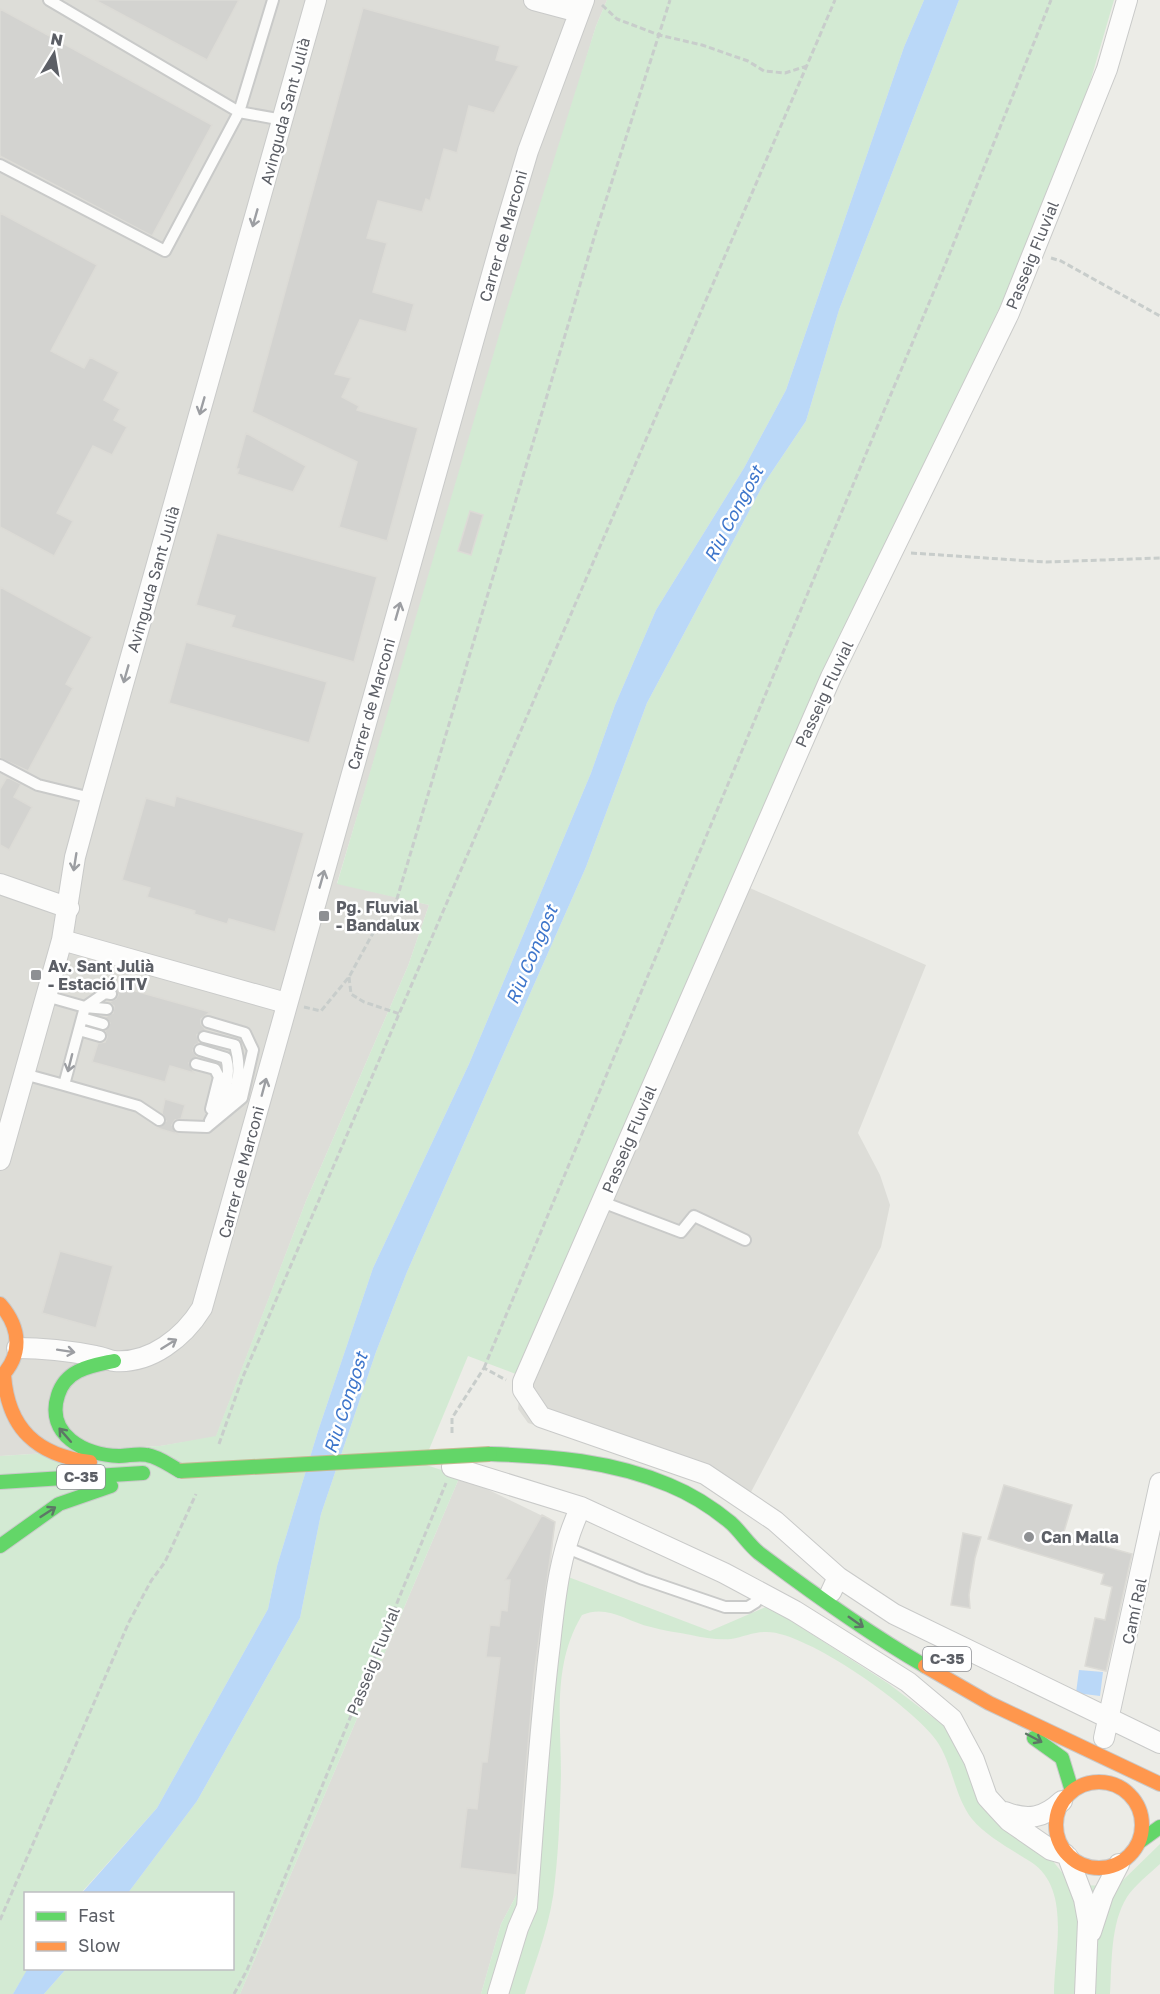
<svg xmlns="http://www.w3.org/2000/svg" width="1160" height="1994" viewBox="0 0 1160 1994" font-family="'Golos Text',sans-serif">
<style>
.industrial{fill:#ddddd8}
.green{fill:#d3ead3}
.water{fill:#bad8f8}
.building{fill:#d3d3d0;stroke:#dcdbd6;stroke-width:1.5}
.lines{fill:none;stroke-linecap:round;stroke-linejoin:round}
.lane-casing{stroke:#c9cac9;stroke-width:14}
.street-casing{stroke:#c9cac9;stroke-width:22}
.fast-casing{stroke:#c9c9c9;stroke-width:16}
.slow-casing{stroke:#c9c9c9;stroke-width:16}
.path{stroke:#c8cdcb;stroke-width:3;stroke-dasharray:6 3;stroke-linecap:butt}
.lane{stroke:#fcfcfb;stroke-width:10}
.street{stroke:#fcfcfb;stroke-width:20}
.fast{stroke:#63d668;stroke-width:14}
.slow{stroke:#ff974d;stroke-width:14}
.fast-bridge-casing{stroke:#c4ba93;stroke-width:16;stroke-linecap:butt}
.fast-bridge{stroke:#63d668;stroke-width:14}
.oneway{stroke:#9c9ea2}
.oneway2{stroke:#5d7766}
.poi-dot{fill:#8e9093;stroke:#fff;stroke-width:2}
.labels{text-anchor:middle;stroke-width:5;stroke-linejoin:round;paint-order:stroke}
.shield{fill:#fff;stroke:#8d8f94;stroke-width:1.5}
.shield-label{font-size:15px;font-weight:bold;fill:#5c5f66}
.street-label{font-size:16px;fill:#5c5f66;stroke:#fff}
.poi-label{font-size:16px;font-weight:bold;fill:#5c5f66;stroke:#fff;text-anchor:start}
.water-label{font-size:18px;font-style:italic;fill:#3e76cb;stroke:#fff}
</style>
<rect width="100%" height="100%" fill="#ecece7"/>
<path class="industrial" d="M0 0H607L596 26 337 883 429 905 408 966 306 1201 216 1437 160 1446 0 1456Z
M734 881 926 965 858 1133 880 1175 890 1205 881 1247 742 1509 689 1476 528 1423 518 1409 521 1376Z
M460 1476 555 1522 517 1894 501 1924 481 1994H240Z"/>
<path class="green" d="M607 0H924L904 47 786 390 744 468 656 610 615 705 591 773 469 1064 373 1268 318 1431 277 1566 268 1609 157 1808 81 1893 26 1894V1968L28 1969 13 1994H0V1456L160 1446 216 1436 306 1201 408 966 429 905 337 884 505 315 596 26Z
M959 0H1114L1084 103 1011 283 926 466 521 1376 468 1356 423 1464 460 1476 240 1994H44L66 1969 232 1968V1894L128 1893 197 1801 300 1618 321 1514 376 1352 407 1272 586 867 647 703 763 485 806 421 839 310Z
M550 1570 710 1631 768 1606 889 1684 952 1732 987 1807 1052 1860 1072 1885 1117 1886 1160 1844V1864C1149 1874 1135 1885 1127 1897 1110 1924 1112 1964 1110 1994H1054C1054 1952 1072 1889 1031 1862 1011 1849 987 1837 972 1819 954 1796 953 1764 936 1740 914 1708 807 1632 767 1632 755 1631 743 1637 731 1639 718 1640 704 1638 691 1635 677 1632 664 1631 651 1627 626 1621 607 1604 582 1615 552 1665 561 1719 561 1775 560 1809 559 1845 555 1880 552 1919 537 1957 525 1994H481L501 1924 517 1894Z"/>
<path class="water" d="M924 0H959L839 310 806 421 763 485 647 703 586 867 407 1272 376 1352 321 1514 300 1618 197 1801 128 1893 81 1894 157 1808 268 1609 277 1566 318 1431 373 1268 469 1064 591 773 615 705 656 610 744 468 786 390 904 47Z
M1079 1670 1103 1672 1100 1696 1076 1693Z
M28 1968H66V1969L44 1994H13Z"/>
<path class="building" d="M95 0H239L207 60Z
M363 8 500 46 496 60 519 66 494 113 469 106 457 153 444 149 430 201 426 199 422 212 378 201 367 238 387 243 373 292 414 304 406 332 360 320 335 374 351 378 342 397 359 406 357 410 418 428 387 541 339 527 357 462 252 412Z
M0 9 212 125 152 236 0 156Z
M0 213 97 265 51 351 84 368 90 357 119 372 104 400 120 409 114 420 127 427 112 455 93 446 57 513 73 521 54 556 0 527Z
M246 433 306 466 293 492 237 474 239 469H236Z
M470 511 483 515 471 555 458 551Z
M217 533 377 577 354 662 231 627 235 616 196 605Z
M0 587 92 637 66 684 73 688 28 771 0 758Z
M186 642 327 682 309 743 169 703Z
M7 777 21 784 14 797 32 807 9 850 0 845V789Z
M176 796 304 833 275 932 229 919 227 924 194 914 195 911 147 897 150 888 122 880 146 798 174 806Z
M114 985 210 1012 201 1019V1024L206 1030 197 1035 199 1043 195 1045 193 1051 197 1057 189 1063 194 1073 170 1066 165 1082 92 1062 98 1043 105 1042 107 1037 105 1031 110 1023 105 1017 113 1013 114 1006 109 1002 116 999 118 995Z
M165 1099 185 1105 181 1119 175 1120 172 1125 177 1134 157 1128 166 1121 162 1113Z
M60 1251 113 1266 96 1328 42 1313Z
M1004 1485 1072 1505 1063 1535 1132 1554 1106 1671 1085 1666 1095 1618 1105 1620 1112 1587 1101 1584 1104 1574 988 1539Z
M542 1515 555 1522 534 1676 517 1875 460 1868 467 1808 477 1809 482 1762H487L500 1658 486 1657 490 1625 499 1626 501 1610 507 1611 510 1580H505Z
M963 1533 981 1537 975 1558 969 1595 970 1608 951 1605Z"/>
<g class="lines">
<g class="lane-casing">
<path id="lane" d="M49 0 239 112 283 120
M0 165 165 251 239 112 273 0
M0 765 38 785 91 798
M46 996 85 1007 107 1009
M85 1007 64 1085 138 1106 159 1120
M85 1007 105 993 111 994
M82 1018 103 1024
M79 1030 100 1036
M204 1037 235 1045C241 1066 240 1089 225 1106
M200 1050 226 1058C233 1080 220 1101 210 1121
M196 1064 215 1069 219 1077 211 1109
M24 1074 64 1085
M179 1126 207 1127
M207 1127 242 1098 253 1050 245 1033 208 1022
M602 1202 681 1232 694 1216 745 1240
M565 1547 643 1579 725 1607H748L756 1602 763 1592"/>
</g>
<g class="street-casing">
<path id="street" d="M534 0 579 12
M0 884 69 908
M62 940 286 1003
M0 1160 62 940 75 857 91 798 316 0
M17 1348C44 1348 70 1351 96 1356 102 1357 108 1360 114 1361 151 1364 184 1337 202 1308L505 228 528 151 584 0
M452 1467 581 1507 724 1573 795 1611 908 1682 952 1719 974 1760 987 1797 997 1808 1009 1821 1051 1850 1065 1854
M838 1577 894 1614 1160 1743
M831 1592 838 1577 775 1521 705 1474 541 1417 523 1390V1382L831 677 1009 313 1107 69 1127 0
M1104 1738 1160 1483
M1005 1812C1028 1821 1044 1818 1062 1801
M1068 1857 1084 1899 1088 1921 1085 1994
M1091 1932 1103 1895 1119 1864
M498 1994 518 1928 527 1907C534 1819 539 1732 550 1644 555 1598 560 1549 581 1507"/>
</g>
<g class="fast-casing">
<path id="fast" d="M114 1361C91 1366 66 1369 58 1395 45 1435 85 1455 119 1456 128 1456 137 1453 147 1455 159 1457 169 1465 180 1471
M490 1454C551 1456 612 1461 669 1485 691 1494 713 1508 731 1523 741 1532 748 1544 759 1553 812 1593 868 1633 925 1666
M0 1482 143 1473
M0 1546 59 1504 111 1486
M1034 1738 1062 1758 1072 1791
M1139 1842 1160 1827"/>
</g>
<g class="slow-casing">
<path id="slow" d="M0 1304C21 1328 23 1355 0 1378
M4 1375C8 1429 37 1455 90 1462
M925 1666 989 1703 1160 1784
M1056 1825a43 43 0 1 1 86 0a43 43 0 1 1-86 0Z"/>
</g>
<path class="path" d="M602 5 617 19 659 35 702 45 748 61 764 71 785 73 807 66
M1051 258 1061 261 1160 316
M911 553 1046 562 1160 558
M349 977 351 994 364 1002 400 1014
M304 1007 321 1011 349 977 379 922 396 902 597 228 670 0
M484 1368 947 260 1051 0
M452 1433V1418L484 1368 506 1380
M219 1444 242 1379 835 0
M0 1920 129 1622 151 1581 165 1562 196 1494
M234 1994 247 1970 446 1483"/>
<use href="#lane" class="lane"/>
<use href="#street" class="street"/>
<use href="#fast" class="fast"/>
<use href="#slow" class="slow"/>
<g class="fast-bridge-casing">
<path id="fast-bridge" d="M180 1471 490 1454"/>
</g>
<use href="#fast-bridge" class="fast-bridge"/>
</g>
<defs><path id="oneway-shaft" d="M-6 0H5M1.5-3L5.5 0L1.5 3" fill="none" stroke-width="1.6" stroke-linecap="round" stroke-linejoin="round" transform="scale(1.5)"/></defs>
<g class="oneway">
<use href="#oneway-shaft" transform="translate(255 218) rotate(106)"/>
<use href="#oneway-shaft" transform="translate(202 406) rotate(106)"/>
<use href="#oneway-shaft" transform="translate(398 611) rotate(-74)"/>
<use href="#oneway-shaft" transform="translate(126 674) rotate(106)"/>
<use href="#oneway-shaft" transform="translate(75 862) rotate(99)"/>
<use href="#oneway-shaft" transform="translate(322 879) rotate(-74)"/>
<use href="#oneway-shaft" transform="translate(70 1063) rotate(104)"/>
<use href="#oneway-shaft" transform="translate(264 1087) rotate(-75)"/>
<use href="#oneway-shaft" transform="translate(169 1344) rotate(-32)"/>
<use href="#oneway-shaft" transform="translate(66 1351) rotate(9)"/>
</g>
<g class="oneway2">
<use href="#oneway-shaft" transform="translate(65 1435) rotate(-131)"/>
<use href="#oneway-shaft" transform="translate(48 1512) rotate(-33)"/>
<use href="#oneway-shaft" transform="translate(856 1622) rotate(35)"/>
<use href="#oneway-shaft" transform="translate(1034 1738) rotate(28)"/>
</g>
<g class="poi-dot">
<rect x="318" y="910" width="12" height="12" rx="3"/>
<rect x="30" y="969" width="12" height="12" rx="3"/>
<circle cx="1029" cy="1537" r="6"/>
</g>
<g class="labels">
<g class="shield">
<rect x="57" y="1465" width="48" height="24" rx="4.5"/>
<rect x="923" y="1647" width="48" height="24" rx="4.5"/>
</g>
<g class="shield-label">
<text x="81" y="1482">C-35</text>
<text x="947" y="1664">C-35</text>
</g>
<g class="street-label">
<text transform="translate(285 111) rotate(-75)" y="6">Avinguda Sant Julià</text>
<text transform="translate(503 236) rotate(-74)" y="6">Carrer de Marconi</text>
<text transform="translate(1032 255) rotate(-68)" y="6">Passeig Fluvial</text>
<text transform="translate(153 579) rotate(-74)" y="6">Avinguda Sant Julià</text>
<text transform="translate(824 694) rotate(-65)" y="6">Passeig Fluvial</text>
<text transform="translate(371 704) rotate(-74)" y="6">Carrer de Marconi</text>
<text transform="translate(629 1139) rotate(-67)" y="6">Passeig Fluvial</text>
<text transform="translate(241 1172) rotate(-75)" y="6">Carrer de Marconi</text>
<text transform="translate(1134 1611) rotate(-78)" y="6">Camí Ral</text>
<text transform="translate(373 1661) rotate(-68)" y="6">Passeig Fluvial</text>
</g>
<g class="poi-label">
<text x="336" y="913">Pg. Fluvial<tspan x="336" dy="18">- Bandalux</tspan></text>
<text x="48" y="972">Av. Sant Julià<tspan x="48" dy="18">- Estació ITV</tspan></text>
<text x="1041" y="1543">Can Malla</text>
</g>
<g class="water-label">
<text transform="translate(734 514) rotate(-62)" y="6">Riu Congost</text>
<text transform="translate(532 955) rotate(-67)" y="6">Riu Congost</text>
<text transform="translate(346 1403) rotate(-72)" y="6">Riu Congost</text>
</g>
</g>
<rect x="24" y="1892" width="210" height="78" fill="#ffffff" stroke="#bebfc2" stroke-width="1.5"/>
<rect x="36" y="1912" width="30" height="9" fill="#63d668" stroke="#bebfc2" stroke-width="1.5"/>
<text x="78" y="1922" font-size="18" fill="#5c5f66">Fast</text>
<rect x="36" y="1942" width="30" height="9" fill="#ff974d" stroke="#bebfc2" stroke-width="1.5"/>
<text x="78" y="1952" font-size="18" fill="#5c5f66">Slow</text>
<g transform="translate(54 54) rotate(11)" stroke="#ffffff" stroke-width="4.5" paint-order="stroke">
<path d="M0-4.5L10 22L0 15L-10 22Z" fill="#5c5f66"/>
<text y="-9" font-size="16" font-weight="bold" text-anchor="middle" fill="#5c5f66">N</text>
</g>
</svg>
